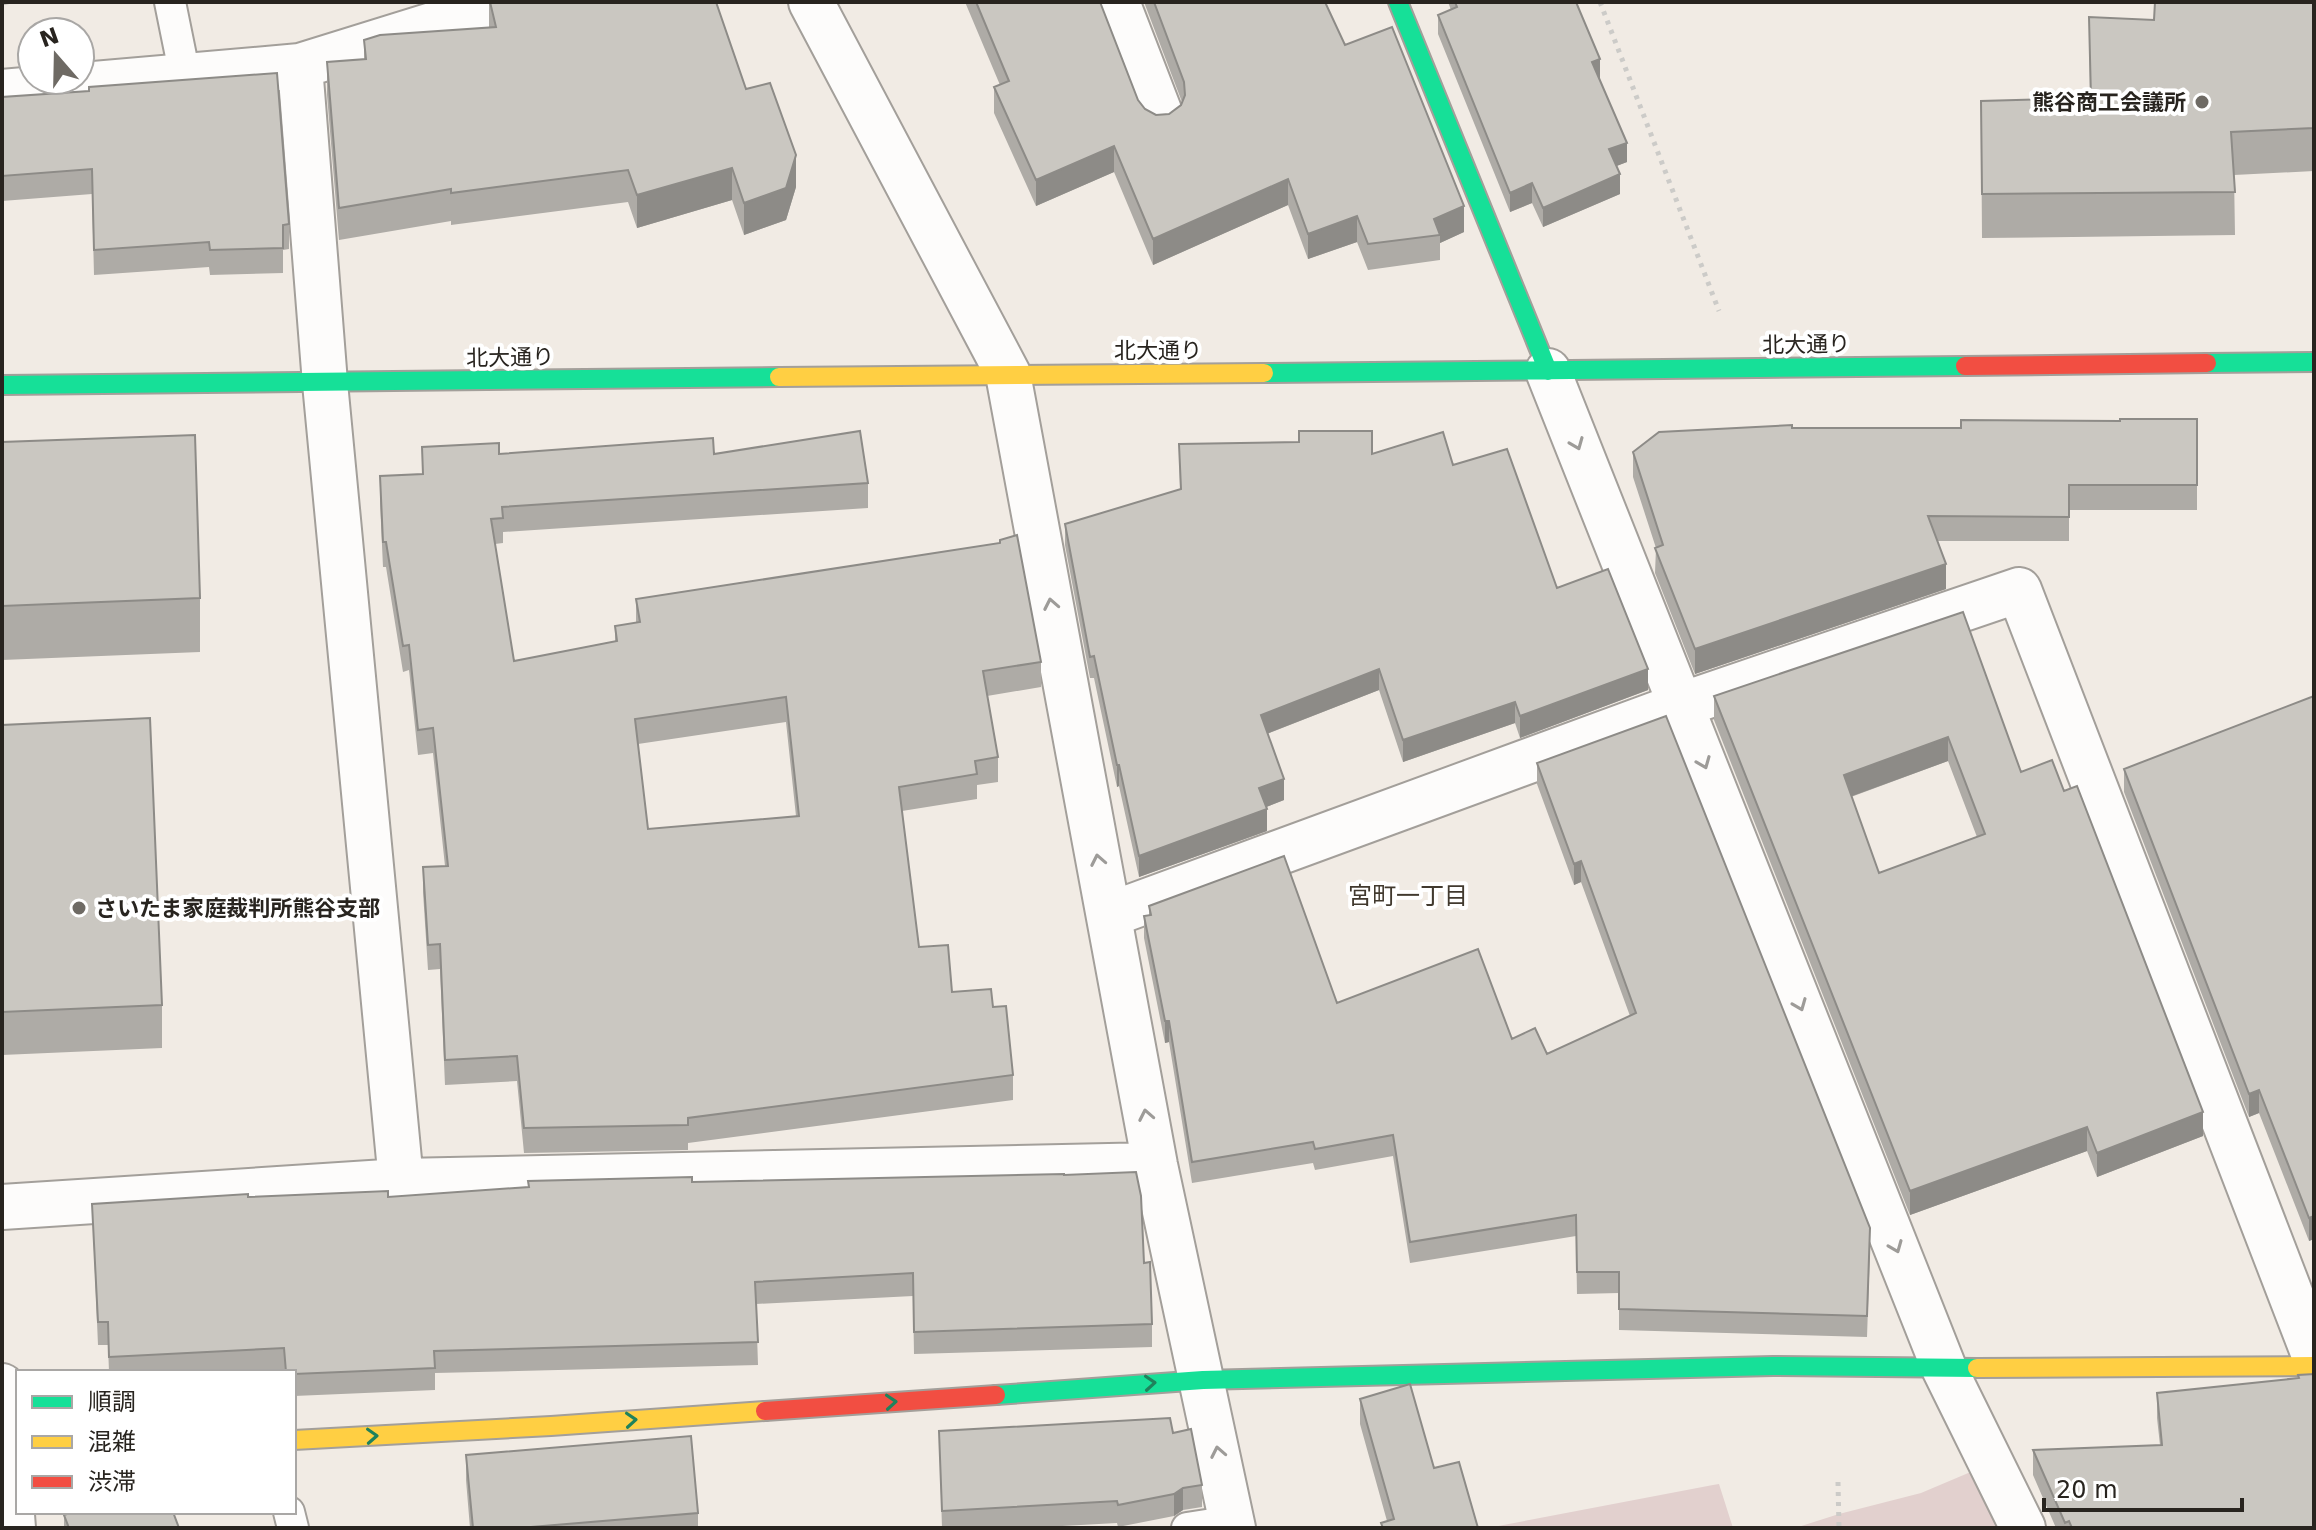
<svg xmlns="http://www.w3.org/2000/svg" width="2316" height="1530" viewBox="0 0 2316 1530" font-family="'DejaVu Sans','Noto Sans JP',sans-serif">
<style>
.green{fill:#e2d0ce}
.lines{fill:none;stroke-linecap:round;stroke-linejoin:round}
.lane-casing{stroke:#a39f9a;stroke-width:34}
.street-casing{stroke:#a39f9a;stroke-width:48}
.fast-casing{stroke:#a39f9a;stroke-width:22}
.slow-casing{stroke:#a39f9a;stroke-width:22}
.jam-casing{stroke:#a39f9a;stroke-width:22}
.path{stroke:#cccbc8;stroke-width:5;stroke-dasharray:4 6;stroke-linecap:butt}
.lane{stroke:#fdfcfb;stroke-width:30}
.street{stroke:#fdfcfb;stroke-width:44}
.fast{stroke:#16e098;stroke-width:18}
.slow{stroke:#ffcf43;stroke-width:18}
.jam{stroke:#f24e42;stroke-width:18}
.wall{fill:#aeaba6;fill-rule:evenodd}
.shaded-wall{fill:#8d8b87}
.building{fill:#cac7c1;stroke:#8d8b87;stroke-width:2;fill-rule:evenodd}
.oneway{stroke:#9d9b98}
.oneway2{stroke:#1f825c}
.poi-dot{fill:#6e6a64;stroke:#fff;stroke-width:3}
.labels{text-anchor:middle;stroke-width:8;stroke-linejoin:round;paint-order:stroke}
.poi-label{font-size:22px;font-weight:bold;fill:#28241f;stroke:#fff;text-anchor:end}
.street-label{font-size:22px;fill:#28241f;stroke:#fff}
.neighbourhood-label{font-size:24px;fill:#41392e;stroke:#fff}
</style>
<rect width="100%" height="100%" fill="#f1ebe4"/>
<path class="green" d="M1973 1471 2000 1528H1795L1839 1514 1921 1493Z
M1719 1484 1733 1528 1493 1527 1713 1485Z"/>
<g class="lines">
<g class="lane-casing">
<path id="lane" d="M170 2 185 76
M289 1512 293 1528
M1187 1528 1232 1521"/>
</g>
<g class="street-casing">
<path id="street" d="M811 2 1008 374 1155 1165 1233 1528
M1117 2 1161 116
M300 66 325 383 401 1181
M2 92 300 66 506 2
M1548 371 1944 1368 2023 1528
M1109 915 1681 705 2019 590 2314 1355
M2 1207 401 1181 1155 1165
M2 1386 13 1528"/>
</g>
<g class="fast-casing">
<path id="fast" d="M1398 2 1548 371
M2207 363 2314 362
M1264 373 1965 366
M2 385 779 377
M996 1395 1203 1380 1773 1366 1977 1368"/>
</g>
<g class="slow-casing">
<path id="slow" d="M779 377 1264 373
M1977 1368 2314 1366
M294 1440 551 1426 765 1411"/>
</g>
<g class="jam-casing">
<path id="jam" d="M1965 366 2207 363
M765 1411 996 1395"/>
</g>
<path class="path" d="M1600 2 1719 311
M1838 1482 1839 1528"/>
<use href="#lane" class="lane"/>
<use href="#street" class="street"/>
<use href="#fast" class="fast"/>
<use href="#slow" class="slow"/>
<use href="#jam" class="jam"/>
</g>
<path class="wall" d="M2 2H24L2 5Z
M489 2 746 89 796 187 786 220 744 235 732 200 637 228 628 202 451 225V221L339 240 327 95V62L364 60V40L489 27Z
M965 2H1100L1138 100 1145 109 1156 115 1169 114 1181 105 1182 102 1144 2H1325L1345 45 1464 232 1440 243V260L1368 270 1357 242 1308 259 1288 205 1153 265 1114 172 1036 206 994 113V87L1000 85Z
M1448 2H1576L1600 79H1599L1627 162 1616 166 1620 194 1543 227 1532 203 1510 212 1438 34V15L1451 10Z
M2314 2V171L2234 175 2235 235 1982 238 1981 101 2090 98 2089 17 2154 20Z
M2 97 289 224V249L283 250V273L210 275 209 267 94 275 92 194 2 201Z
M2197 419V510H2069V541H1937L1946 589 1695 674 1655 573 1656 548 1633 477V452L1792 428H1961Z
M2 442 200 598V652L2 660Z
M1179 444 1372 454 1453 465 1557 588 1648 690 1520 738 1515 723 1403 762 1379 690 1267 734 1284 800 1266 807 1267 831 1139 877 1119 786 1117 787 1094 678H1090L1065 545V524L1180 490Z
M422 447 499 454H714L868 483V508L503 532V543L495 544 514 661 615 641V626L636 623V599L1041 662V687L987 696 998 757V782L977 785V799L902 811 919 947 952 992 993 1007 1013 1075V1100L688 1143V1150L524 1153 517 1081 445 1085 440 969 428 970 423 892V867L445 866 433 753 418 755 409 670 403 672 386 567H383L380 501V476L422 474ZM786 722 796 816 648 829 638 744Z
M1963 612 2021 772 2203 1136 2097 1177 2087 1151 1910 1215 1714 720V696ZM1948 761 1977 837 1879 873 1851 797Z
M2314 696V1239L2309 1241 2259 1113 2249 1117 2124 792V769Z
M2 725 162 1005V1048L2 1055Z
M1537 763 1870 1249 1867 1337 1619 1330V1293L1577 1294 1576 1236 1410 1263 1393 1156 1315 1170 1313 1163 1192 1183 1169 1042 1165 1043 1144 938V916L1149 915V906L1337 1003 1512 1039 1547 1054 1630 1016 1581 882 1574 885 1537 784Z
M1064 1175 1144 1263 1152 1324V1347L914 1354 913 1296 756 1304 758 1365 435 1373V1390L294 1396V1372H284V1370L246 1372H109L108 1345H98L92 1204 248 1197H388L692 1182Z
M2299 1378 2314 1528H2056L2033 1475V1450L2160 1445 2157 1418V1393Z
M1360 1399 1434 1468 1478 1528H1381V1523L1387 1521 1360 1424Z
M939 1431 1173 1433 1202 1485V1507L1183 1510 1174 1516 1118 1527 1117 1523 1026 1528H942Z
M466 1455 698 1513V1528H470L466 1480Z
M64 1515 179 1528H64Z"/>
<path class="shaded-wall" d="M1600 59V79L1592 82V62Z
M1627 143V162L1609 169V149Z
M1114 146V172L1036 206V180Z
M796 155V187L786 220 744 235V203Z
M732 168V200L637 228V195Z
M1620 174V194L1543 227V208Z
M1288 179V205L1153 265V239Z
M1532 183V203L1510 212V193Z
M1464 206V232L1440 243V235L1434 219Z
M1357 216V242L1308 259V234Z
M1946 564V589L1695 674V649Z
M1379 669V690L1261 736V715Z
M1648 669V690L1520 738V716Z
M1515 702V723L1403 762V740Z
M1948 737V761L1844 799V775Z
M1117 765H1119V786L1117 787Z
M1284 779V800L1259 810V788Z
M1267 809V831L1139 877V856Z
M1581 861V882L1574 885V864Z
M1165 1021H1169V1042L1165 1043Z
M2259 1090V1113L2249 1117V1094Z
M2203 1112V1136L2097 1177V1153Z
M2087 1127V1151L1910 1215V1191Z
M2314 1216V1239L2309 1241V1218Z
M1183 1488V1510L1174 1516V1494Z"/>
<path class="building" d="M490 2H716L746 89 770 83 796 155 786 188 744 203 732 168 637 195 628 170 451 193V189L339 208 327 62 366 59 364 40 380 35 496 27Z
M976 2H1100L1138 100 1145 109 1156 115 1169 114 1181 105 1185 95 1184 82 1154 2H1325L1345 45 1392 27 1464 206 1434 219 1440 235 1368 244 1357 216 1308 234 1288 179 1153 239 1114 146 1036 180 994 87 1009 81Z
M1455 2H1576L1600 59 1592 62 1627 143 1609 149 1620 174 1543 208 1532 183 1510 193 1438 15 1457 7Z
M2155 2H2314V128L2231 132 2235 192 1982 194 1981 101 2091 98 2089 17 2154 20Z
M277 73 289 224 283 225V248L210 250 209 242 94 250 92 169 2 176V97L89 91V87Z
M2120 419H2197V485H2069V517L1928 516 1946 564 1695 649 1655 548 1663 545 1633 452 1659 432 1792 425V428H1961V420L2120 421Z
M860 431 868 483 502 507 503 518 491 519 514 661 617 641 615 626 640 622 636 599 1000 543V540L1017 535 1041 662 983 671 998 757 975 761 977 774 899 787 919 947 948 945 952 992 991 989 993 1007 1006 1006 1013 1075 688 1118V1125L524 1128 517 1056 445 1060 440 944 428 945 423 867 448 866 433 728 418 730 409 645 403 646 386 542H383L380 476 423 474 422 447 499 443V454L713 438 714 454ZM786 697 799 816 648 829 635 719Z
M1299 431H1372V454L1443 432 1453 465 1507 449 1557 588 1608 569 1648 669 1520 716 1515 702 1403 740 1379 669 1261 715 1284 779 1259 788 1267 809 1139 856 1119 765H1117L1094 656 1090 657 1065 524 1181 489 1179 444 1299 442Z
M195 435 200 598 2 606V442Z
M1963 612 2021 772 2052 760 2064 791 2077 786 2203 1112 2097 1153 2087 1127 1910 1191 1714 696ZM1948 737 1985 834 1879 873 1844 775Z
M2314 696V1216L2309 1218 2259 1090 2249 1094 2124 769Z
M1666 716 1870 1228 1867 1316 1619 1309V1272H1577L1576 1215 1410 1242 1393 1135 1315 1149 1313 1142 1192 1162 1169 1021H1165L1144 916 1151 915 1149 906 1284 856 1337 1003 1478 949 1512 1039 1535 1028 1547 1054 1636 1013 1581 861 1574 864 1537 763Z
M150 718 162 1005 2 1012V725Z
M1136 1172 1141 1196 1144 1263 1150 1262 1152 1324 914 1332 913 1273 755 1282 758 1342 434 1351 435 1368 294 1374V1372H286L284 1348 109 1357 108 1322H98L92 1204 248 1194V1197L388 1191V1197L529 1187 528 1181 692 1177V1182L1064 1174V1175Z
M2314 1374V1528H2072L2069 1521 2065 1523 2033 1450 2162 1445 2157 1393 2299 1378 2298 1375Z
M1410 1384 1434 1468 1459 1462 1478 1528H1383L1381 1523 1394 1519 1360 1399Z
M1170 1418 1173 1433 1191 1429 1202 1485 1183 1488 1174 1494 1118 1505 1117 1501 942 1511 939 1431Z
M691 1436 698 1513 519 1528H473L466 1455Z
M73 1512H173L179 1528H69L64 1515Z"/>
<defs><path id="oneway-chevron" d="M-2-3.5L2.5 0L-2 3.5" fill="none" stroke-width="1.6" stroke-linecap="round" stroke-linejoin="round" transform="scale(2)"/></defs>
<g class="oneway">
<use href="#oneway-chevron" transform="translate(1577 444) rotate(68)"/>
<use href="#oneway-chevron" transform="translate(1051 604) rotate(-101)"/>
<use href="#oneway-chevron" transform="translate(1704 763) rotate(68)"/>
<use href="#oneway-chevron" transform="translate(1098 860) rotate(-101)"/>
<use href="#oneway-chevron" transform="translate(1800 1005) rotate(68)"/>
<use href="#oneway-chevron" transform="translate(1146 1115) rotate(-101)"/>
<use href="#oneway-chevron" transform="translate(1896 1247) rotate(68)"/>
<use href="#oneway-chevron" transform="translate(1218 1452) rotate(-101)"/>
</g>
<g class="oneway2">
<use href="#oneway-chevron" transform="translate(1150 1383) rotate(-4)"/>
<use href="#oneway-chevron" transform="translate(891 1402) rotate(-4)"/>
<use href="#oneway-chevron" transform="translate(631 1420) rotate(-4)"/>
<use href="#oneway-chevron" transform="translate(372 1436) rotate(-3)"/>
</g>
<g class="poi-dot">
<circle cx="2202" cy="102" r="8"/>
<circle cx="79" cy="908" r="8"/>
</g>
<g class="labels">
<g class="poi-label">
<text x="2186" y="110">熊谷商工会議所</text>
<text x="95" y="916" text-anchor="start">さいたま家庭裁判所熊谷支部</text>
</g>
<g class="street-label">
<text transform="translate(1806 344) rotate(-1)" y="8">北大通り</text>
<text x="1158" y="358">北大通り</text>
<text transform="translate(510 357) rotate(-1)" y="8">北大通り</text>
</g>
<g class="neighbourhood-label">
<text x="1408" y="904">宮町一丁目</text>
</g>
</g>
<rect width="2316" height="1530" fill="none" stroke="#28241f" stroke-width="8"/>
<rect x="16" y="1370" width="280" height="144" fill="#ffffff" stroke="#a9a7a5" stroke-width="2"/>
<rect x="32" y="1396" width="40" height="12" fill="#16e098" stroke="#a9a7a5" stroke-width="2"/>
<text x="88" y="1410" font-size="24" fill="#28241f">順調</text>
<rect x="32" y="1436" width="40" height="12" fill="#ffcf43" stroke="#a9a7a5" stroke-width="2"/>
<text x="88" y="1450" font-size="24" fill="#28241f">混雑</text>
<rect x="32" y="1476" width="40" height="12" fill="#f24e42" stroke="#a9a7a5" stroke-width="2"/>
<text x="88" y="1490" font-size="24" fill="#28241f">渋滞</text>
<g transform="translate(56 56) rotate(340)"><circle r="38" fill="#ffffff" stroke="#a9a7a5" stroke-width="2"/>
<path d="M0-6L14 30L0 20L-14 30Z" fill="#6e6a64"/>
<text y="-12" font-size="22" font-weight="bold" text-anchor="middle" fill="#28241f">N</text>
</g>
<path d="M2044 1498v12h198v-12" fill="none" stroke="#28241f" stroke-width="4"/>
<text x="2056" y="1498" font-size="24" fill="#28241f" stroke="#ffffff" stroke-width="6" paint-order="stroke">20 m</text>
</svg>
